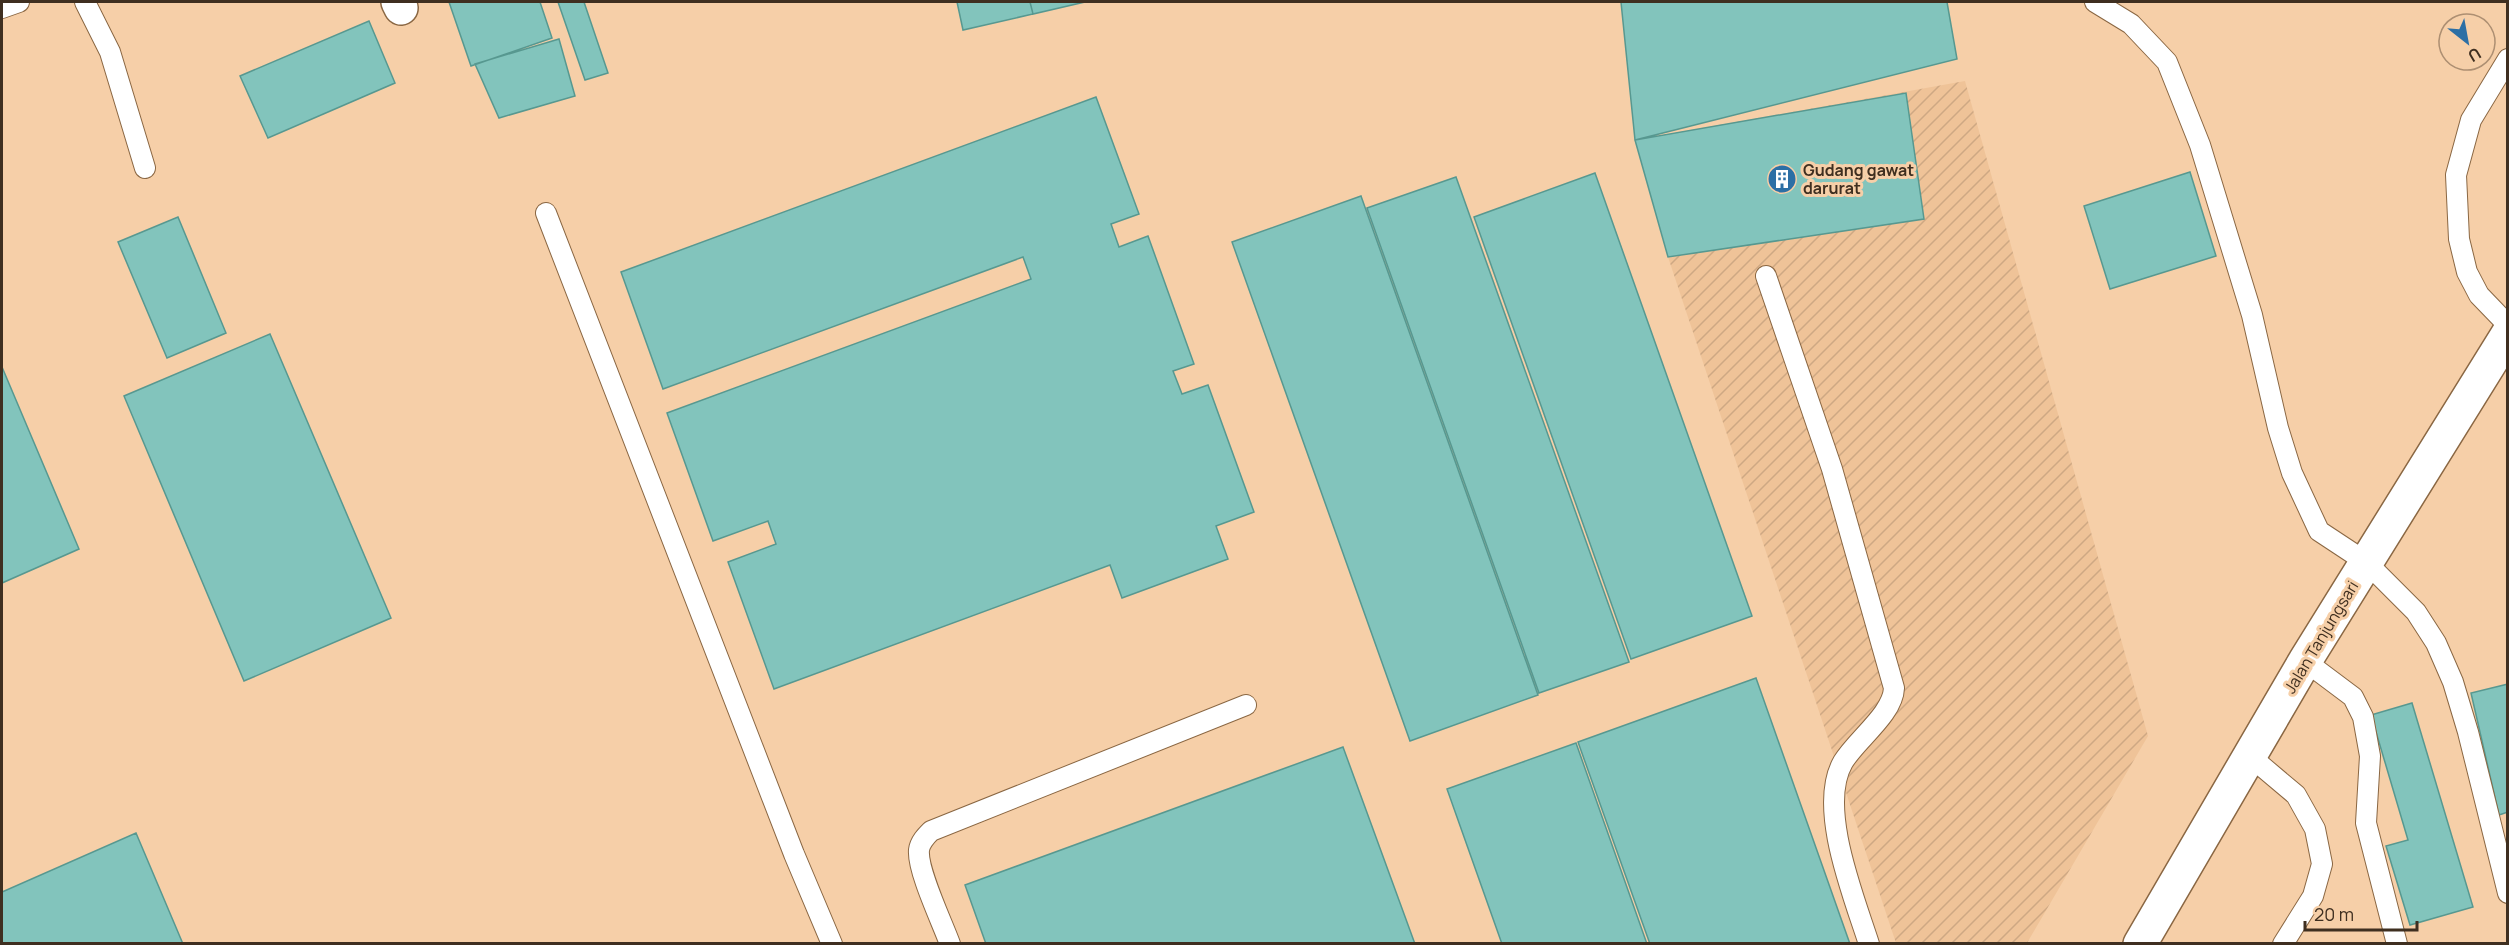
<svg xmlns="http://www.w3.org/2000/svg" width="2509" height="945" viewBox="0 0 2509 945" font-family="Manrope,sans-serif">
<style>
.industrial{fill:url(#industrial-furrows)}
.building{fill:#82c4bc;stroke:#579890;stroke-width:1.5}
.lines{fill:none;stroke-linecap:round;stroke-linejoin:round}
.lane-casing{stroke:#8a6743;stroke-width:22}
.street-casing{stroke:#8a6743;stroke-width:36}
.secondary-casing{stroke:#8a6743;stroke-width:36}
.lane{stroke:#fff;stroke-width:20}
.street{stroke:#fff;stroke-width:33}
.secondary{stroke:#fff;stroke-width:33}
.labels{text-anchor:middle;stroke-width:6;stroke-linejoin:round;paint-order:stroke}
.poi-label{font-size:16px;font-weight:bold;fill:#3f2f20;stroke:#f6cfa8;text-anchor:start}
.street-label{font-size:16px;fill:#3f2f20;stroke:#f6cfa8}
</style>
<defs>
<pattern id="industrial-furrows" width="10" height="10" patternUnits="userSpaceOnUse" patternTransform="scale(1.5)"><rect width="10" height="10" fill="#efc398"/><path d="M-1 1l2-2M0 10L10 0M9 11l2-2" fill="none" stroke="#cea883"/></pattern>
</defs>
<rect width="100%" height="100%" fill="#f6cfa8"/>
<path class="industrial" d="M1965 81 2148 736 2027 943H1896L1668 257 1635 140Z"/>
<path class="building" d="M449 2H540L552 38 471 66Z
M558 2H584L608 73 585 80Z
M957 2H1030L1033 14 963 30Z
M1030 2H1085L1033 14Z
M1621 2H1947L1957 59 1635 140Z
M369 21 395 83 268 138 240 76Z
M559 39 575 96 499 118 475 64Z
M1906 93 1924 219 1668 257 1635 140Z
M1096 97 1139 214 1111 224 1119 247 1148 236 1194 364 1173 371 1182 394 1208 385 1254 512 1216 526 1228 559 1122 598 1110 565 774 689 728 562 776 544 768 521 713 541 667 413 1031 279 1023 257 663 389 621 272Z
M2190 172 2216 256 2110 289 2084 206Z
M1595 173 1752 616 1631 659 1474 217Z
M1456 177 1629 662 1539 693 1367 208Z
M1361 196 1538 695 1410 741 1232 242Z
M178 217 226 333 167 358 118 242Z
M270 334 391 618 244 681 124 396Z
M2 367 79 549 2 583Z
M1756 678 1850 944H1650L1578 742Z
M2508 684V812L2499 815 2471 693Z
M2412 703 2473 907 2410 925 2386 846 2408 840 2371 715Z
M1576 743 1647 944H1502L1447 789Z
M1343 747 1415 944H986L965 885Z
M136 833 183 944H2V892Z"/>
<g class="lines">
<g class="lane-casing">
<path id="lane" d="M85 2 110 52 145 168
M2095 2 2131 24 2167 62 2200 145 2252 315 2278 428 2292 473 2319 531 2366 562 2416 612 2436 643 2453 682 2468 732 2508 893
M2 8 19 2
M2508 59 2471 120 2456 175 2459 239 2467 272 2479 295 2508 325
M546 213 794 854 832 944
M1766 276 1832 469 1894 688C1893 714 1857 739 1843 762 1817 807 1854 897 1869 944
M2305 661 2353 697 2363 717 2370 756 2366 823 2397 944
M2251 757 2296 795 2315 829 2322 864 2313 896 2283 944
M950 944C942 922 917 870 919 850 920 842 926 836 931 831L1246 705"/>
</g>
<g class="street-casing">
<path id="street" d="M398 2 401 8"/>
</g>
<g class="secondary-casing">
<path id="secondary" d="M2140 944 2305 661 2508 334"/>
</g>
<use href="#lane" class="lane"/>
<use href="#street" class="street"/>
<use href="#secondary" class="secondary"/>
</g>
<defs>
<g id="building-disc" transform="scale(1.5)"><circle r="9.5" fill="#2c6fa5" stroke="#f6cfa8"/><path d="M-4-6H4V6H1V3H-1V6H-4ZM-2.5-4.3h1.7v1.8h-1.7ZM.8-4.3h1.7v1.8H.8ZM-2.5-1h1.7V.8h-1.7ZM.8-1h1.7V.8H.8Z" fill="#fff"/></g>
</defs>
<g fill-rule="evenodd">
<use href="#building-disc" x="1782" y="179"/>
</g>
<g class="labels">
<g class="poi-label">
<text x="1803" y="176">Gudang gawat<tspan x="1803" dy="18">darurat</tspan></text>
</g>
<g class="street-label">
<text transform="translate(2321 637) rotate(-59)" y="6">Jalan Tanjungsari</text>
</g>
</g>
<rect width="2509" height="945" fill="none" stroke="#3f2f20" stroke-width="6"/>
<g transform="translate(2467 42) rotate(149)"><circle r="28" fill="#f6cfa8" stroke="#ad8f72" stroke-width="1.5"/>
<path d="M0-4.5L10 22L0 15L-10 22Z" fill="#2c6fa5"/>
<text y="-9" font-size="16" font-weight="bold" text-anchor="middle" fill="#3f2f20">U</text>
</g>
<path d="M2305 921v9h112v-9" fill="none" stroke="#3f2f20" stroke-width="3"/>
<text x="2314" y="921" font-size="18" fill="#3f2f20" stroke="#f6cfa8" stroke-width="4.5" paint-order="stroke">20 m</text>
</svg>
